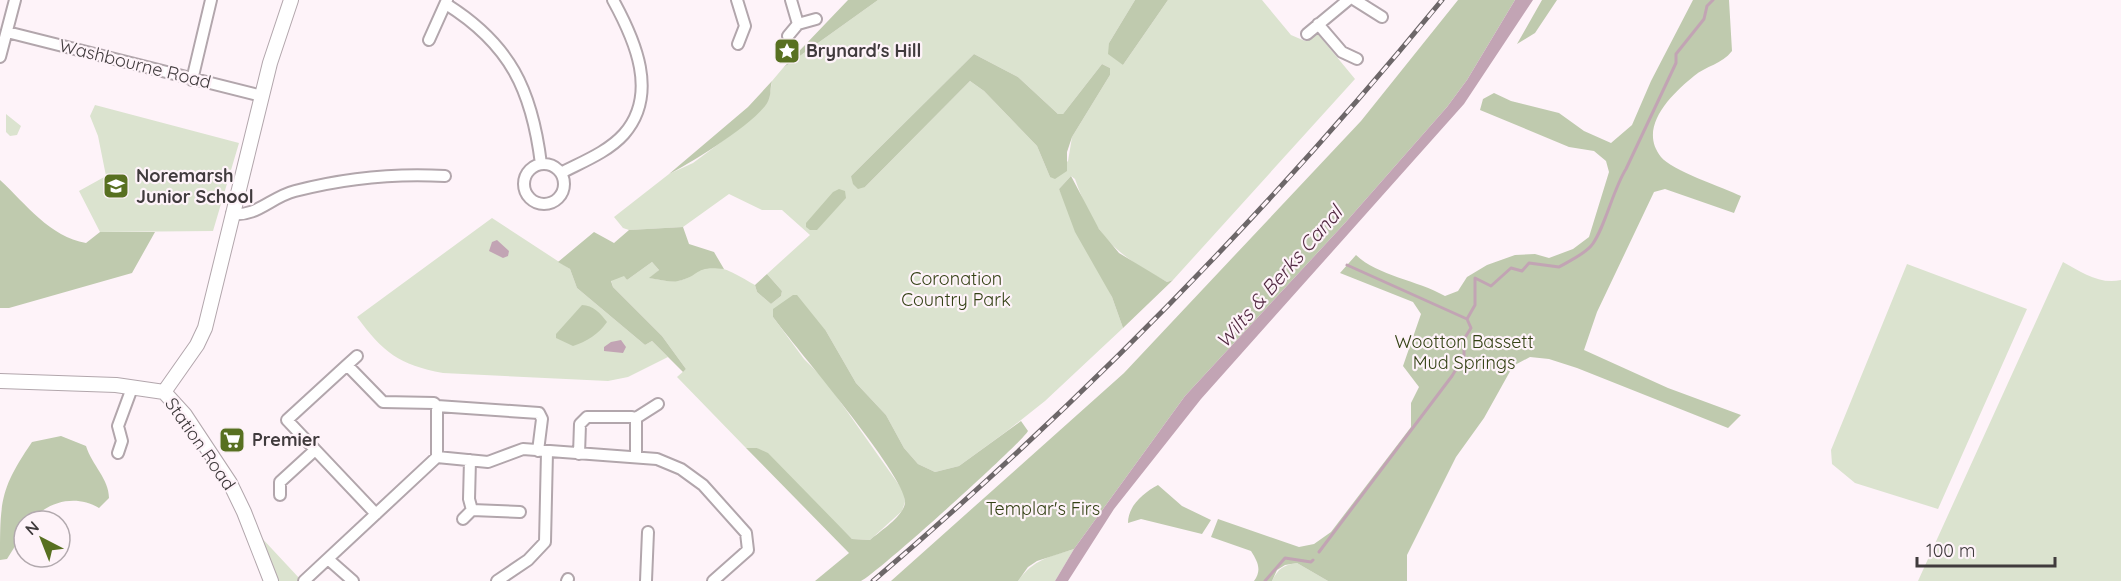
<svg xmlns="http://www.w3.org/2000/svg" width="2121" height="581" viewBox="0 0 2121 581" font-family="Quicksand,sans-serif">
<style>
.green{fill:#dbe3cf;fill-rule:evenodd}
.forest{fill:#bfcaae}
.water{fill:#c2a4b4}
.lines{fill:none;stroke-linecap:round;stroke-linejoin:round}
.stream{stroke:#c2a4b4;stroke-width:3}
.minor-casing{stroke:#b2a6ac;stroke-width:14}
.tertiary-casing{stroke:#b2a6ac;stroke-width:16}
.minor{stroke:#fff;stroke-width:10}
.tertiary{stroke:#fff;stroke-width:14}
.rail-casing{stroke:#6d6769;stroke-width:5}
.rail{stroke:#fef3f9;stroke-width:3;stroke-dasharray:9;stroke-linecap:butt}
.labels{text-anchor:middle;stroke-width:4.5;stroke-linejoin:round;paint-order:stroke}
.poi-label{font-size:18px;font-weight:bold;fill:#403b3d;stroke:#fef3f9;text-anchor:start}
.street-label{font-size:18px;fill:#403b3d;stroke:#fef3f9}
.park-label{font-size:18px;fill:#334114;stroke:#fef3f9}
.water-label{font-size:20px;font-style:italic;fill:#522942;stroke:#fef3f9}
</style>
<rect width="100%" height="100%" fill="#fef3f9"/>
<path class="green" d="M878 0H1135L1109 43 1123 65 1168 0H1262L1291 35 1305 41 1317 33 1355 79 1173 280 1167 282C1115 254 1095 236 1075 179L1071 176 1059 189 1112 297 1123 328 1045 401 1007 431 959 466 935 472 918 464 904 448 886 415 856 383 826 331 774 309 773 317 804 359 825 380 904 492 905 502 902 511 870 540 852 539 757 448H746L677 377 686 369 662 336 613 287 611 280 624 275 627 280 652 262 659 270 650 278C662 280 675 284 687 278 692 276 697 269 702 267 721 263 740 277 755 285L757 292 771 304 781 296 782 291 767 274 810 235 782 210H762L729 194 683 227 629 230 623 228 614 217 669 174 693 163 736 131 765 105 769 99 772 81 783 68ZM974 54 1018 77 1058 114H1063L1102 64 1110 68V75L1072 137 1068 161 1050 177 1037 146 984 91 970 81 865 187 851 176Z
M95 105 239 143 213 231 100 232 79 191 106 176 98 136 90 116Z
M6 114 21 126 17 135 10 136 6 132Z
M492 218 570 269 577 288 645 345 652 341 668 357 628 377 608 381 443 373C399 365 383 352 357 317Z
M2063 262C2081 272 2100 285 2121 280V581H1918Z
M1907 264 2027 309 1938 509 1855 483 1832 464 1831 450Z
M259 535 300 579 298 581H276Z
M1074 549 1055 581H1018C1034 559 1049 557 1074 549Z
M1297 563 1328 581H1272C1278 569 1283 565 1297 563Z"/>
<path class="forest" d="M848 0H878L783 68Z
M1135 0H1168L1123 65 1108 54 1109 43Z
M1458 0H1515L1467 80 1447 107 1345 223 1185 396 1074 549 1037 561 1028 567 1018 581H891L1124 373 1361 121Z
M1542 0H1557L1535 33 1517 44Z
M1693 0H1729L1732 51C1722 64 1706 66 1694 76 1672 94 1637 127 1661 157 1671 170 1724 188 1741 196L1734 213 1665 189 1654 192 1597 312 1584 350 1668 388 1741 415 1728 428 1577 368 1549 359 1530 357 1513 366 1484 418 1456 457 1407 555V581H1328L1297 563 1285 565 1277 570 1272 581H1254C1262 570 1258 562 1251 551L1211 537 1218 519 1299 547 1314 544 1331 532 1411 427V403L1419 387 1403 366 1421 314 1413 302 1340 273 1356 255C1378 276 1417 280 1445 296L1458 291 1467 277 1487 265 1515 255 1535 254 1549 258 1573 249 1589 237 1609 172 1606 161 1594 151 1569 147 1480 110 1483 99 1494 93 1511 101 1559 113 1584 131 1611 143 1632 125 1651 81Z
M974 54 1018 77 1058 114H1063L1102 64 1110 68V75L1072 137 1067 152V171L1055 179 1050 177 1037 146 984 91 970 81 865 187 858 189 853 184 851 176Z
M772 81C770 88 771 94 769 99 763 119 688 165 669 174L748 107Z
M1071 176 1099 229 1119 253 1167 282 1173 280 1123 328 1112 297 1075 232 1059 189Z
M0 180C26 204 50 237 86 243L100 232H155L132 273 9 308H0Z
M839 189 845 191 846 198 817 230H810L806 227V223L833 192Z
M683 227 689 244 714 252 724 269C694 265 701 276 678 281 669 283 658 279 649 278L659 270 652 262 627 280 624 276 611 281 613 287 662 336 686 369 683 372 652 341 645 345 577 288 570 269 558 262 594 232 614 243 629 230Z
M767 274 782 291 781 296 771 304 757 292 755 285Z
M793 295H797L826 331 856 383 886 415 904 448 918 464 935 472 959 466 1021 421 1028 431C1022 443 875 575 861 581 852 581 826 581 815 581L849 553 746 448H757L768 453 852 539 870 540C880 531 903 517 905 503 909 479 793 345 773 317V309Z
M582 305C593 305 601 314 607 322 599 334 586 342 573 346L556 338V334Z
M61 436 86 446C92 465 109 479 109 498L99 508C76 494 48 501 31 521H24V532L7 559 0 560C0 501 0 489 32 442Z
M1158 485 1182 506 1211 520 1202 534 1141 519 1128 523C1128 506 1143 493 1158 485Z"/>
<path class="water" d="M1515 0H1533L1464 104 1201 399 1114 509 1068 581H1055L1074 549 1185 396 1345 223 1447 107 1467 80Z
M497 240 509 251 508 256 503 258 489 251 492 242Z
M621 340 626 347 623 353 604 351V347L611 342Z"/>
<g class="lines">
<path class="stream" d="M1347 265 1467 319
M1319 552 1452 376 1464 356V339L1471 328 1467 319 1475 305V278L1491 286 1511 268 1522 271 1529 263 1559 267C1569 261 1583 255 1591 246 1604 231 1613 189 1626 169L1676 63V54L1704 19 1707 6 1713 0
M1265 581 1285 558 1311 562 1313 560"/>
<g class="minor-casing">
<path id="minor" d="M737 0 745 26 738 44
M1355 0 1382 17
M446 4C510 44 532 90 541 164
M798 24 816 19
M1318 24 1342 52 1357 59
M7 32 262 96
M1307 34 1348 0
M788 36 798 24 791 0
M429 40 447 0
M0 57 15 0
M192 80 211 0
M524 184a20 20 0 1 1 40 0a20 20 0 1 1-40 0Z
M561 173C582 162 608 152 624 134 659 94 635 40 613 0
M232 214C257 217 271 197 295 191 345 178 393 173 445 176
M347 365 357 356
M437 406 539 413 542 419 538 451
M636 418 658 404
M118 453 122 441 118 426 132 388
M579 454 580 424 587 417H632L636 418V456
M470 460 469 499 472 510 520 512
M280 495V482L315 450
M376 514 287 420 347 365 383 402 434 403 437 406V457
M463 519 472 510
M328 559 353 581
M304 581 437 457 488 462 523 449 657 459 681 469 703 485 746 533 748 550 713 581
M497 581 528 560 545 542 547 452
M567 581 568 579
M646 581 648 532"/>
</g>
<g class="tertiary-casing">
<path id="tertiary" d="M0 381 116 385 164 392 185 415 230 483 244 512 271 581
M164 392 197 345 205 328 270 63 291 0"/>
</g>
<use href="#minor" class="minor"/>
<use href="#tertiary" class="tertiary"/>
<g class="rail-casing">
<path id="rail" d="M873 581C1080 404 1270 210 1442 0"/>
</g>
<use href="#rail" class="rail"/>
</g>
<defs>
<g id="sight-square" transform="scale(1.35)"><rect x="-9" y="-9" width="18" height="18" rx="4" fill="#587021" stroke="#fef3f9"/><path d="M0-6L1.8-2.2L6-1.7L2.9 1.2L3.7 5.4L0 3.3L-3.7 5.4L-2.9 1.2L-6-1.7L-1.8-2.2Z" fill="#fff"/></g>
<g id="school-square" transform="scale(1.35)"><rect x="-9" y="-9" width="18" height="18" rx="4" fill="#587021" stroke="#fef3f9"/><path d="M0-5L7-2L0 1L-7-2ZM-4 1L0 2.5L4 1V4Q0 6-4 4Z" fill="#fff"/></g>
<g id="supermarket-square" transform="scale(1.35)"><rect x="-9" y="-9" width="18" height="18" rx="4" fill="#587021" stroke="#fef3f9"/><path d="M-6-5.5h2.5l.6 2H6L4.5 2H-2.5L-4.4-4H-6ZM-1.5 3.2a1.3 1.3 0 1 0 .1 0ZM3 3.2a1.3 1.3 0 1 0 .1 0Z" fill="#fff"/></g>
</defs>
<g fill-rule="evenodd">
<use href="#sight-square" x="787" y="51"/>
<use href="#school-square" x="116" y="186"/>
<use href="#supermarket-square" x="232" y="440"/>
</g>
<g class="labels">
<g class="poi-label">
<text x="806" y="57">Brynard's Hill</text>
<text x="136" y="182">Noremarsh<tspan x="136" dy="21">Junior School</tspan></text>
<text x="252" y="446">Premier</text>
</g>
<g class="street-label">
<text transform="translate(135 64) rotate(14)" y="6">Washbourne Road</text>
<text transform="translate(200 444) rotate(55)" y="6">Station Road</text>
</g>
<g class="park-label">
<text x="956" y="285">Coronation<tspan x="956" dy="21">Country Park</tspan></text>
<text x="1464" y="348">Wootton Bassett<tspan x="1464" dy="21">Mud Springs</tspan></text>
<text x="1043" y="515">Templar's Firs</text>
</g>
<g class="water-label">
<text transform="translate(1279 277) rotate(-49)" y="7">Wilts &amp; Berks Canal</text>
</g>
</g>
<g transform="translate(42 539) rotate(318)"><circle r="28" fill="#fef3f9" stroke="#b2a9ae" stroke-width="1.5"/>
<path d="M0-4.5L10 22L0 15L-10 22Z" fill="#587021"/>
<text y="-9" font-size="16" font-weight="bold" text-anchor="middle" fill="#403b3d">N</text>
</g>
<path d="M1917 557v9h138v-9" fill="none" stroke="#403b3d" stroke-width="3"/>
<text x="1926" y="557" font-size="18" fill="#403b3d" stroke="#fef3f9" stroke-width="4.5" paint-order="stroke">100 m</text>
</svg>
